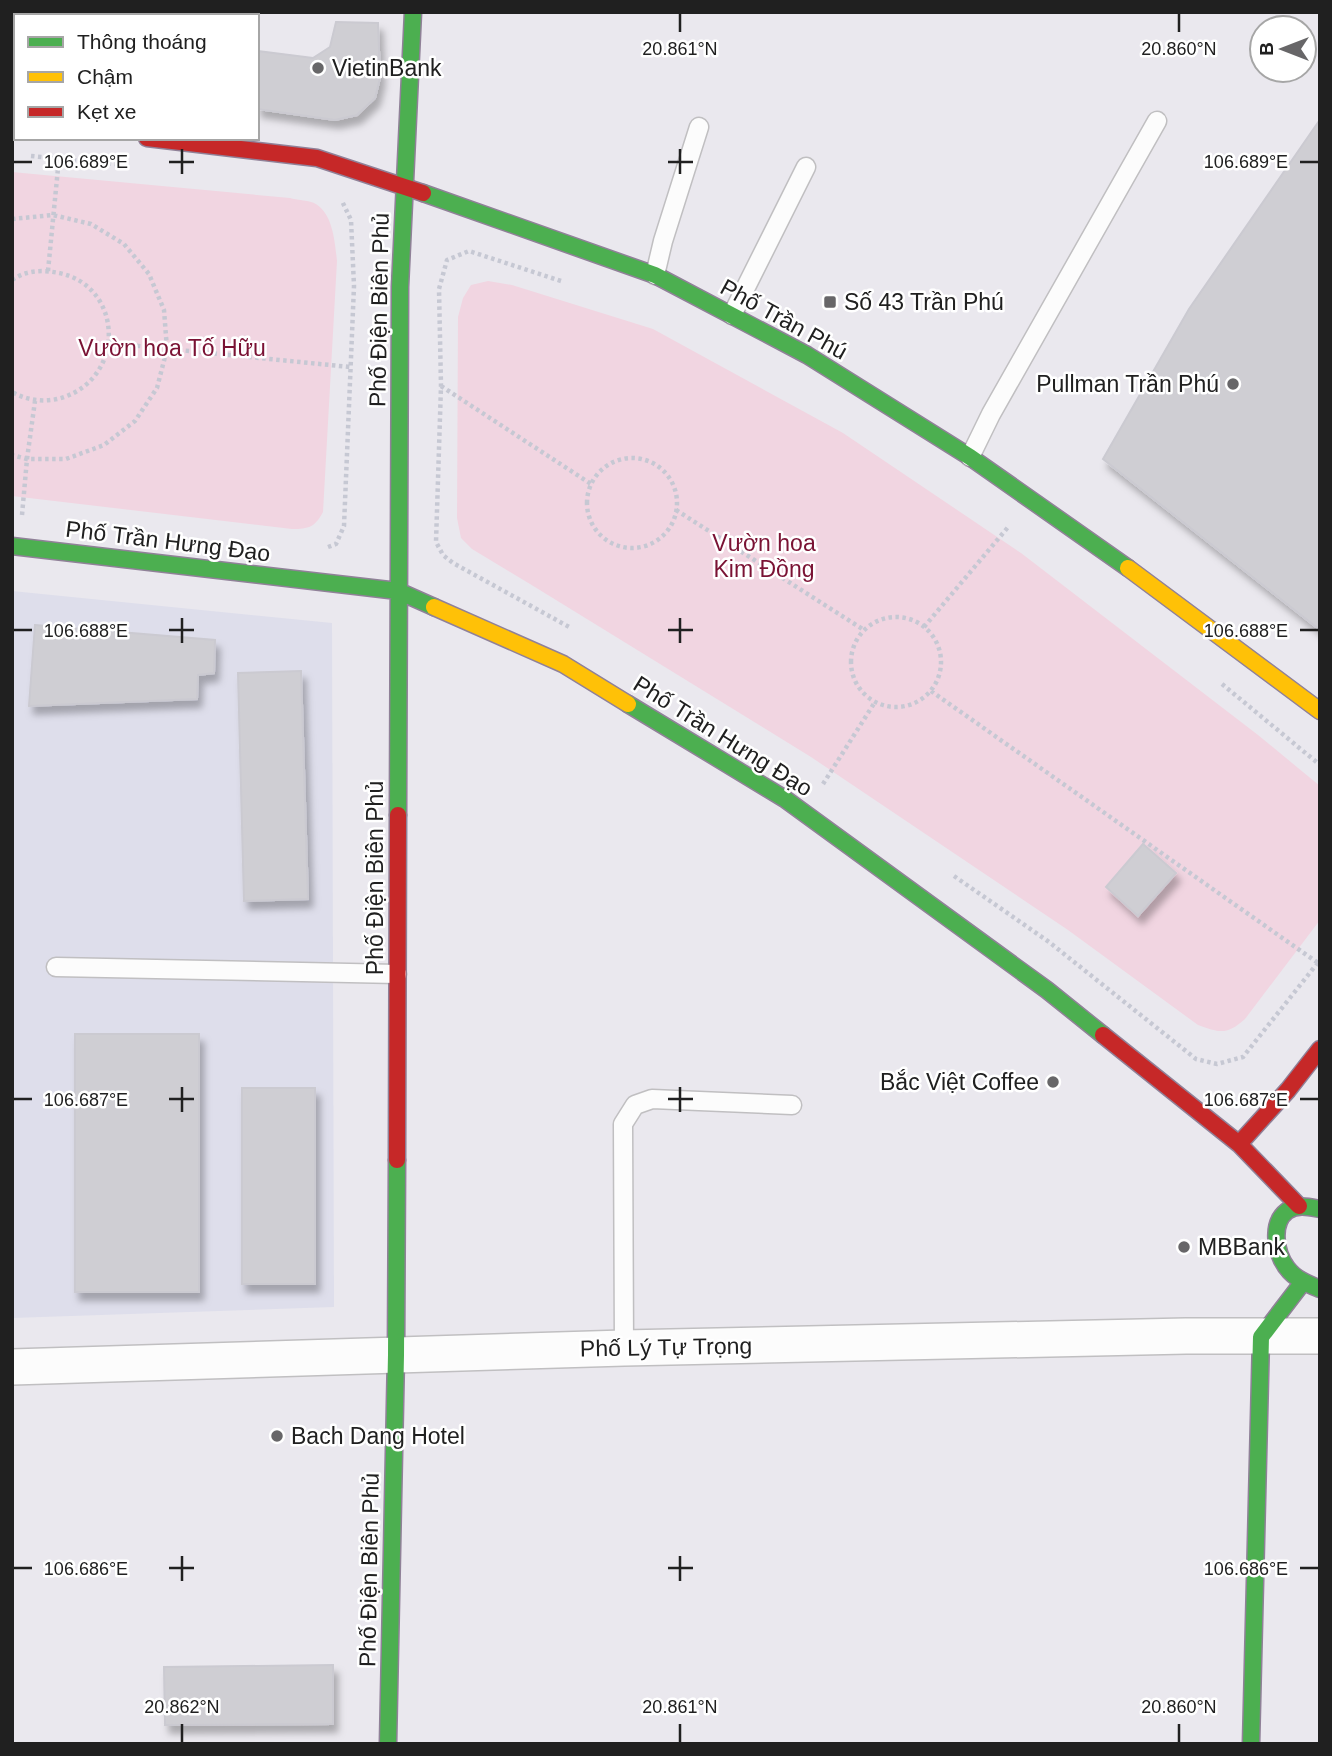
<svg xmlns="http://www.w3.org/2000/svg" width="1332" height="1756" viewBox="0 0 1332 1756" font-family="Arial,sans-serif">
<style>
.education{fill:#eee5f6}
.military{fill:#dedeeb}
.park{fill:#f1d5e1}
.building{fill:#cfced3;stroke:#cbcad1;stroke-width:2;filter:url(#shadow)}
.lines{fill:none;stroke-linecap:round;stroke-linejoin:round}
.lane-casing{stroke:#c0bfc1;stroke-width:21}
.street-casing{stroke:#c0bfc1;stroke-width:38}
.fast-casing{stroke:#908198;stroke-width:19}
.slow-casing{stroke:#908198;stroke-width:19}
.jam-casing{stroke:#908198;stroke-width:19}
.path{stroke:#c6c8d3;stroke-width:4.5;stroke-dasharray:3.5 3.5;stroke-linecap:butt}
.lane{stroke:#fcfcfc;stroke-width:18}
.street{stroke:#fcfcfc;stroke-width:35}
.fast{stroke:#4caf50;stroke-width:16}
.slow{stroke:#ffc107;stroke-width:16}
.jam{stroke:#c62828;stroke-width:16}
.ticks{fill:none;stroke:#202020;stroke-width:2.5}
.poi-dot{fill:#676668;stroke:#fff;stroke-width:2.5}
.labels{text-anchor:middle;stroke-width:5;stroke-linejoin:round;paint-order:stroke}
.poi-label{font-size:23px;fill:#202020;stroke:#fff;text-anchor:start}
.street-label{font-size:23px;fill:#202020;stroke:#fff}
.park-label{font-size:23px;fill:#7a1234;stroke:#fff}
.ticks-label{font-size:18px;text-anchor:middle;fill:#202020;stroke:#fff;stroke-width:5;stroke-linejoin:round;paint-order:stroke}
</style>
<defs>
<filter id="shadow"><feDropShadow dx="4.5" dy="8" stdDeviation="3.5" flood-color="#0004"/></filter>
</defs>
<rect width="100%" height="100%" fill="#eae8ee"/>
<path class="education" d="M31 12H125V16H31Z"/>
<path class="military" d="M12 591 332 623 334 1307 12 1318Z"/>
<path class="park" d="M12 172 290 198C297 200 307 200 314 203 333 212 335 243 337 261L323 512C315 527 309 529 292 529L12 496Z
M488 281 512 285 653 329 843 433 1021 553 1258 735 1320 786V920L1245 1019C1227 1035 1220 1033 1198 1025L1068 930 811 757 530 584 472 549 461 538 457 518 458 317 463 298 471 285Z"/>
<path class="building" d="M12 12H17V16H16L15 61H12Z
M336 22 378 23 380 78 375 98 357 115 335 120 257 109V51L313 58 330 47Z
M1319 121 1320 122V630L1103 459 1189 309Z
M35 625 215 640 214 673 198 675 197 699 29 706Z
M301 671 308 899 244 901 238 673Z
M1143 844 1176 873 1138 916 1106 887Z
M75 1034H199V1292H75Z
M242 1088H315V1284H242Z
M333 1665V1724L165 1725 164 1667Z"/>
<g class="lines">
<g class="lane-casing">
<path id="lane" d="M655 275 663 241 699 127
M732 315 806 167
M970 457 991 414 1157 121
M56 967 397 974
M624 1348 623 1124 635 1105 652 1099 792 1105"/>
</g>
<g class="street-casing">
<path id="street" d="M12 1367 624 1348 1186 1336H1320"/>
</g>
<g class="fast-casing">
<path id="fast" d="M423 193 655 275 807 355 970 457 1128 568
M12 546 398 591 434 607
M628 704 785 799 1047 990 1103 1035
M398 815 400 287 413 12
M1320 1209C1309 1207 1297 1204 1287 1211 1270 1224 1276 1254 1287 1268 1295 1279 1308 1284 1320 1289
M388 1744 396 1355 397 1160
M1251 1744 1261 1337 1303 1282"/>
</g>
<g class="slow-casing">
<path id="slow" d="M1128 568 1320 711
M434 607 563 664 628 704"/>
</g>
<g class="jam-casing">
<path id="jam" d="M12 126H16
M147 138 317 158 423 193
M1103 1035 1239 1144 1299 1206
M1239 1144 1288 1090 1320 1049
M397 1160 398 815"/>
</g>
<path class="path" d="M31 156 126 165
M12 219 53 215 91 224 124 244 149 274 164 310 167 349 157 388 135 421 104 445 66 459H27L12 455
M48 271 59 158
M12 280C17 277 22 274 27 273 38 270 49 271 59 273 123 286 126 376 64 397 47 403 28 401 12 392
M561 281 469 251 447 260 439 289 441 386 436 542 443 555 453 563 571 628
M109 343 350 367
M441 386 591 484
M587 503a45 45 0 1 1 90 0a45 45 0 1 1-90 0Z
M676 510 864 630
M22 515 27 459 35 401
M328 547 336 544 344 526 354 286 351 220 342 201
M851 662a45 45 0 1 1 90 0a45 45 0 1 1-90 0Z
M924 627 1009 526
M1222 684 1320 765
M931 691 1318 963
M823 784 875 702
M954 876 1049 942 1196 1059 1217 1064 1243 1057 1320 960"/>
<use href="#lane" class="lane"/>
<use href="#street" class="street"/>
<use href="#fast" class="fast"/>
<use href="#slow" class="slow"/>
<use href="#jam" class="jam"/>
</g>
<path class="ticks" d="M680 14V32M1179 14V32M182 149V174M680 149V174M14 162H32M169 162H194M668 162H693M1300 162H1318M182 618V643M680 618V643M14 630H32M169 630H194M668 630H693M1300 630H1318M182 1087V1112M680 1087V1112M14 1099H32M169 1099H194M668 1099H693M1300 1099H1318M182 1556V1581M680 1556V1581M14 1568H32M169 1568H194M668 1568H693M1300 1568H1318M182 1724V1742M680 1724V1742M1179 1724V1742"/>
<g class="poi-dot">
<circle cx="318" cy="68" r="7"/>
<rect x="823" y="295" width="14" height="14" rx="3.5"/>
<circle cx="1233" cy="384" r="7"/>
<circle cx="1053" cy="1082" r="7"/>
<circle cx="1184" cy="1247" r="7"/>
<circle cx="277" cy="1436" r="7"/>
</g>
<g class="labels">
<g class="poi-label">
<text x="332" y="76">VietinBank</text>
<text x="844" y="310">Số 43 Trần Phú</text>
<text x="1219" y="392" text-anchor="end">Pullman Trần Phú</text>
<text x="1039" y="1090" text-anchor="end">Bắc Việt Coffee</text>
<text x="1198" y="1255">MBBank</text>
<text x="291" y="1444">Bach Dang Hotel</text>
</g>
<g class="street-label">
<text transform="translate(379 310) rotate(-89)" y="8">Phố Điện Biên Phủ</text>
<text transform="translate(784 319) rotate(29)" y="8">Phố Trần Phú</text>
<text transform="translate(168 541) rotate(7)" y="8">Phố Trần Hưng Đạo</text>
<text transform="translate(723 736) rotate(32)" y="8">Phố Trần Hưng Đạo</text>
<text transform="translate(375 878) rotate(-90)" y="8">Phố Điện Biên Phủ</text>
<text transform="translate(666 1347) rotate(-1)" y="8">Phố Lý Tự Trọng</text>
<text transform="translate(369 1570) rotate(-89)" y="8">Phố Điện Biên Phủ</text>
</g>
<g class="park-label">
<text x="172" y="356">Vườn hoa Tố Hữu</text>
<text x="764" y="551">Vườn hoa<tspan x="764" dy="26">Kim Đồng</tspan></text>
</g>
</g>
<g class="ticks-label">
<text x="680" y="55">20.861°N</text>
<text x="1179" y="55">20.860°N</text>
<text x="1246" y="168">106.689°E</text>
<text x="86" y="168">106.689°E</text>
<text x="1246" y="637">106.688°E</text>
<text x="86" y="637">106.688°E</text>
<text x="1246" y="1106">106.687°E</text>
<text x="86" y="1106">106.687°E</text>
<text x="1246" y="1575">106.686°E</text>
<text x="86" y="1575">106.686°E</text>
<text x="182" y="1713">20.862°N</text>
<text x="680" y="1713">20.861°N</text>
<text x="1179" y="1713">20.860°N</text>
</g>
<rect width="1332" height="1756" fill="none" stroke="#202020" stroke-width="28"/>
<rect x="14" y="14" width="245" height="126" fill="#ffffff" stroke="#a6a6a6" stroke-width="2"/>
<rect x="28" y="37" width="35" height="10" fill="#4caf50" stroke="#a6a6a6" stroke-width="2"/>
<text x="77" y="49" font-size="21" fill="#202020">Thông thoáng</text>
<rect x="28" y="72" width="35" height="10" fill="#ffc107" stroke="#a6a6a6" stroke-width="2"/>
<text x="77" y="84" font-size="21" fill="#202020">Chậm</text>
<rect x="28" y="107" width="35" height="10" fill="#c62828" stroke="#a6a6a6" stroke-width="2"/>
<text x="77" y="119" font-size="21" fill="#202020">Kẹt xe</text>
<g transform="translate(1283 49) rotate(270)"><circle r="33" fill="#ffffff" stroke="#a6a6a6" stroke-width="2"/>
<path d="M0-5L12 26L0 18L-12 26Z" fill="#676668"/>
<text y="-10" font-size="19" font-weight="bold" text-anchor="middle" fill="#202020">B</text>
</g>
</svg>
